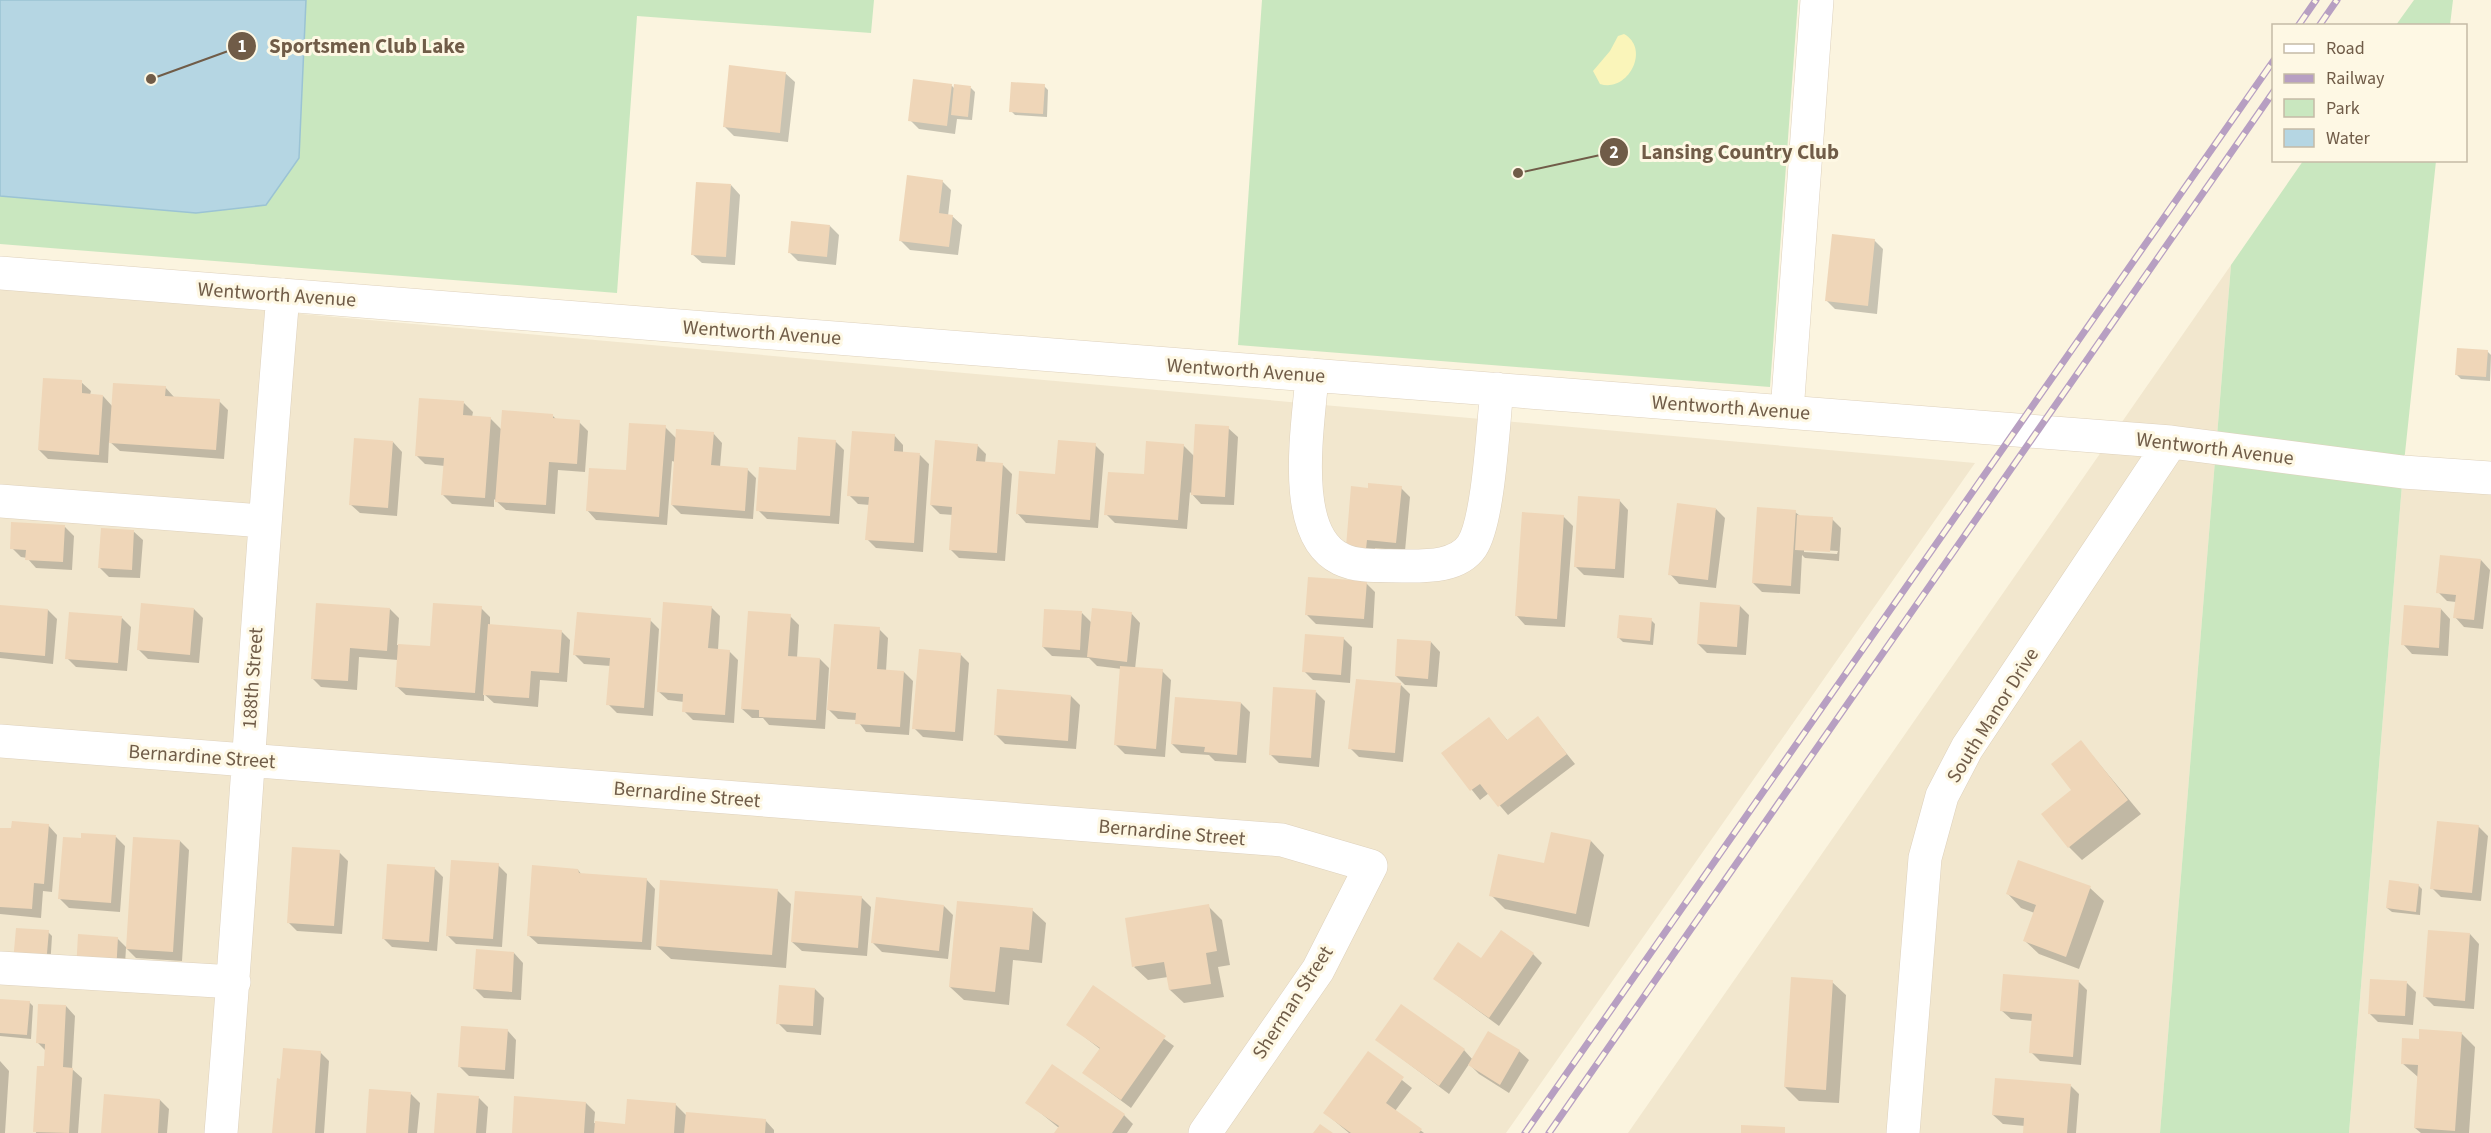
<svg xmlns="http://www.w3.org/2000/svg" width="2491" height="1133" viewBox="0 0 2491 1133" font-family="'Source Sans 3',sans-serif">
<style>
.residential{fill:#f2e7ce}
.green{fill:#c9e7bf}
.sand{fill:#faf5ba}
.water{fill:#b5d6e3;stroke:#9bc3d4;stroke-width:1.5}
.shadow{fill:#0003;fill-rule:evenodd}
.building{fill:#efd6b8}
.lines{fill:none;stroke-linecap:round;stroke-linejoin:round}
.minor-casing{stroke:#ded1bc;stroke-width:34}
.minor{stroke:#fff;stroke-width:33}
.rail-casing{stroke:#b79fc2;stroke-width:7}
.rail{stroke:#fef8e4;stroke-width:4.5;stroke-dasharray:14;stroke-linecap:butt}
.labels{text-anchor:middle;stroke-width:6;stroke-linejoin:round;paint-order:stroke}
.street-label{font-size:20px;fill:#705c48;stroke:#fef8e4}
.leader{fill:none;stroke:#705c48;stroke-width:2}
.callout-dot{fill:#705c48;stroke:#fef8e4;stroke-width:2}
.mark-label{font-size:18px;text-anchor:middle;font-weight:bold;fill:#fff}
.callout-label{font-size:21px;text-anchor:middle;font-weight:bold;fill:#705c48;stroke:#fef8e4;stroke-width:6;stroke-linejoin:round;paint-order:stroke}
</style>
<rect width="100%" height="100%" fill="#fbf4df"/>
<path class="residential" d="M2231 265 2160 1133H1628Z
M0 287 1975 463 1506 1133H0Z
M2403 472 2491 475V1133H2349Z"/>
<path class="green" d="M0 0H874L871 33 637 16 617 293 0 244Z
M1262 0H1798L1770 387 1238 345Z
M2414 0H2453L2450 25H2396Z
M2303 161H2436L2403 472 2349 1133H2160L2231 265Z"/>
<path class="sand" d="M1624 34C1651 49 1628 93 1600 84L1593 71 1610 51 1618 36Z"/>
<path class="water" d="M0 0H306L299 158 266 205 196 213 0 196Z"/>
<path class="shadow" d="M785 73 795 82 788 142 734 136 725 127Z
M951 85 955 89 971 88 975 92 972 120 957 119 955 134 919 129 910 120Z
M1044 86 1048 90 1047 117 1015 115 1011 111Z
M942 181 951 190 948 216H952L962 225 958 255 910 250 901 241Z
M731 185 740 195 735 265 702 263 692 254Z
M830 226 839 235 836 265 798 261 789 252Z
M1874 240 1883 249 1877 314 1835 309 1826 300Z
M2487 351 2491 355 2490 381 2461 379 2457 375Z
M81 382 91 391 90 395 103 396 113 407 165 387 174 397 219 401 228 410 224 459 120 451 109 441 108 463 48 459 39 450Z
M464 403 473 412 472 417 490 418 502 430 552 415 557 420 579 422 588 431 585 472 558 470 555 514 506 510 494 499V507L452 504 443 495 445 466 425 464 416 455Z
M665 427 677 439 713 433 722 443 720 467 747 469 756 478 753 519 681 514 672 505 675 462 672 461 667 525 596 520 587 510 627 472Z
M1228 428 1238 437 1234 505 1201 504 1190 492 1187 529 1115 523 1106 514 1145 476 1183 445 1194 456Z
M894 435 903 445V453L920 455 929 464 923 552 876 548 867 539 870 505 858 504 849 495Z
M835 441 844 450 839 524 767 519 758 510Z
M393 442 402 452 397 516 360 513 350 504Z
M977 445 986 454 985 463 1003 465 1012 474 1005 561 959 558 950 549 953 515 940 514 931 505Z
M1095 445 1104 454 1098 528 1026 523 1017 513 1057 475Z
M1401 488 1410 497 1405 551 1375 548 1374 557 1356 556 1369 490Z
M1619 500 1628 510 1624 578 1584 575 1575 566Z
M1716 509 1725 518 1716 588 1679 584 1670 574Z
M1795 512 1800 516 1832 519 1841 528 1839 561 1805 558 1802 555 1800 594 1762 592 1753 583ZM1804 549 1838 551 1837 554 1804 552Z
M1563 516 1573 526 1565 627 1525 625 1516 615Z
M65 527 74 536 72 570 36 568 27 558 21 557 12 548Z
M133 531 143 540 140 578 109 577 100 568Z
M2481 560 2490 570 2483 629 2464 627 2455 617 2456 602 2447 601 2438 592Z
M1366 583 1375 592 1373 628 1316 624 1307 615Z
M0 606 48 610 57 619 53 664 0 658Z
M1740 606 1749 615 1746 655 1707 653 1698 644Z
M711 607 720 616 718 650 729 651 738 660 734 723 693 720 684 711V702L668 700 658 691Z
M481 608 490 617V626L561 631 570 640 567 682 540 680 538 707 494 703 484 694V701L406 695 396 686 398 660 359 657 357 690 321 687 312 678 390 609 399 618 397 645 431 648Z
M194 609 203 618 199 663 148 659 139 650Z
M2441 609 2450 619 2448 656 2412 654 2403 644Z
M1082 613 1092 623 1131 613 1140 623 1135 669 1162 671 1171 680 1165 757 1125 754 1116 745 1122 669 1097 666 1089 658 1052 656 1043 647Z
M790 616 799 625 797 658 820 659 829 668 825 729 769 725 763 718H752L742 709Z
M122 618 131 627 127 671 76 667 67 658Z
M650 620 659 629 653 716 617 713 608 704 611 666 584 664 575 655Z
M1651 620 1655 624 1653 645 1623 642 1618 637Z
M879 629 888 638 886 671 904 672 913 681 909 735 866 732 857 720 838 719 829 710Z
M1343 638 1352 647 1350 683 1313 680 1304 671Z
M1431 642 1440 652 1437 687 1405 685 1396 676Z
M960 654 969 663 963 741 923 737 914 728Z
M1401 685 1410 694 1403 762 1359 757 1350 748Z
M1316 692 1325 701 1319 767 1279 763 1270 754Z
M1071 696 1080 705 1076 749 1005 744 996 735Z
M1241 703 1250 712 1246 763 1215 761 1209 755 1181 753 1172 744Z
M1538 718 1575 764 1508 815 1489 793 1480 800 1443 754 1489 719 1508 741Z
M2081 742 2141 814 2082 860 2069 847 2073 790Z
M48 825 57 835 52 892 43 891 41 918 0 914V829Z
M2478 826 2488 836 2481 901 2441 897 2432 888Z
M116 837 125 846 120 912 69 908 60 899 82 839Z
M180 841 189 850 182 961 136 958 126 948 124 981 87 979 117 938 127 948Z
M1591 841 1604 855 1589 927 1505 909 1491 895Z
M339 852 348 861 342 934 297 931 288 922Z
M498 865 507 874 502 947 456 944 447 935Z
M434 868 443 877 437 951 392 947 383 938Z
M578 870 582 875 646 879 655 889 651 950 538 944 528 935Z
M2418 885 2422 889 2420 915 2392 912 2387 908Z
M2090 888 2104 901 2079 969 2039 954 2025 941 2035 913 2021 908 2008 894Z
M777 890 791 904 786 968 671 959 657 946Z
M861 897 871 907 867 956 802 951 792 942Z
M944 906 953 915 948 959 882 952 873 943Z
M1208 906 1222 920 1230 965 1218 967 1224 997 1184 1003 1170 990 1168 977 1148 980 1134 967Z
M1032 910 1046 923 1042 963 1013 960 1009 1005 964 1000 950 987Z
M48 932 52 936 50 968 19 966Z
M2470 934 2479 944 2474 1009 2434 1006 2425 997Z
M514 953 523 963 521 1000 484 998 475 989Z
M1533 954 1542 963 1499 1026 1435 979 1482 960Z
M2078 981 2087 990 2081 1065 2040 1061 2031 1052 2033 1021 2011 1019 2001 1010Z
M1832 982 1846 995 1839 1103 1799 1101 1785 1087Z
M2407 983 2416 992 2413 1025 2378 1022 2369 1013Z
M1093 987 1174 1046 1131 1108 1084 1073 1100 1049 1068 1024Z
M815 989 824 998 821 1035 787 1032 778 1023Z
M0 1000 29 1002 33 1006 31 1039 0 1036Z
M66 1006 75 1016 72 1069 82 1078 78 1133H36L46 1051 38 1043Z
M507 1030 516 1040 514 1079 469 1076 460 1067Z
M1489 1033 1519 1051 1529 1060 1509 1093 1479 1074 1469 1064 1449 1094 1377 1040 1464 1050 1473 1060Z
M2461 1033 2475 1047 2469 1133H2421L2415 1128 2418 1077 2402 1063 2420 1041Z
M320 1052 329 1061 324 1133H274L282 1080Z
M1368 1053 1412 1088 1395 1111 1424 1133H1349L1325 1113Z
M0 1061 9 1071 5 1133H0Z
M2070 1085 2079 1094 2076 1133H2025V1126L2003 1124 1993 1115Z
M411 1094 420 1103 417 1133H367Z
M479 1098 488 1107 486 1133H435Z
M160 1100 169 1109 167 1133H103Z
M1027 1102 1124 1115 1133 1124 1127 1133H1056L1059 1128Z
M586 1103 595 1112 594 1123 626 1125 675 1104 687 1116 765 1120 774 1130V1133H513Z"/>
<path class="building" d="M729 65 786 72 780 133 723 127Z
M913 79 952 84 947 126 908 121Z
M1011 82 1045 84 1043 114 1009 112Z
M954 84 971 86 968 117 951 115Z
M907 175 943 180 939 213 953 215 949 247 899 241Z
M696 182 731 184 726 257 691 255Z
M791 221 830 225 827 257 788 253Z
M1832 234 1875 239 1868 306 1825 301Z
M2457 348 2488 350 2486 377 2455 375Z
M43 378 82 380V393L103 395 99 455 38 450Z
M113 383 166 386 165 396 220 399 216 450 109 443Z
M419 398 464 401 463 415 491 417 485 498 441 495 444 458 415 456Z
M502 410 553 414V418L580 420 577 464 549 462 546 505 495 502Z
M629 423 666 425 659 517 586 511 589 468 626 470Z
M1195 424 1229 426 1225 497 1191 495Z
M676 429 714 432 711 465 748 468 745 511 671 505Z
M852 431 895 434 894 451 920 453 914 543 865 540 869 497 847 496Z
M798 437 836 440 830 516 756 511 759 467 796 470Z
M354 438 393 441 388 508 349 505Z
M935 440 978 444 976 461 1003 463 997 553 949 550 952 507 930 505Z
M1058 440 1096 443 1090 520 1016 514 1019 471 1055 474Z
M1146 441 1184 444 1178 520 1104 515 1108 472 1144 474Z
M1368 483 1402 486 1396 543 1367 540 1366 549 1346 547 1351 486 1368 488Z
M1578 496 1620 499 1615 569 1574 567Z
M1677 503 1716 508 1708 580 1668 575Z
M1757 507 1796 510 1791 586 1752 583Z
M1522 512 1564 515 1557 619 1515 616Z
M1797 515 1833 517 1830 552 1795 550Z
M11 522 65 525 63 562 25 560 26 550 10 549Z
M101 528 134 530 132 570 98 568Z
M2440 555 2481 559 2474 620 2453 618 2456 595 2436 593Z
M1308 577 1367 581 1364 619 1305 615Z
M663 602 712 606 708 648 730 650 725 715 682 712 683 694 657 692Z
M1700 602 1740 605 1737 647 1697 644Z
M141 603 194 608 190 655 137 650Z
M316 603 390 608 387 651 350 648 348 681 311 679Z
M433 603 482 606 475 693 395 687 398 644 430 646Z
M0 605 48 609 45 656 0 652Z
M2404 605 2441 608 2439 648 2401 645Z
M1092 608 1132 612 1127 662 1087 657Z
M1044 609 1082 611 1080 650 1042 647Z
M748 611 791 614 788 656 820 658 816 720 759 717V710L741 709Z
M69 612 122 616 118 663 65 659Z
M577 612 651 618 644 708 606 705 610 658 573 655Z
M1619 615 1652 618 1650 641 1617 638Z
M488 624 562 630 559 673 531 671 529 698 483 695Z
M834 624 880 627 877 669 904 671 900 727 855 724 856 713 827 710Z
M1305 634 1344 637 1341 675 1302 672Z
M1397 639 1431 641 1428 679 1395 676Z
M919 649 961 653 955 732 912 729Z
M1120 666 1163 669 1156 749 1114 745Z
M1356 679 1401 683 1395 753 1348 749Z
M1273 687 1316 690 1311 758 1269 755Z
M997 689 1071 695 1068 741 994 735Z
M1175 697 1241 702 1237 755 1204 752 1205 747 1171 744Z
M1538 716 1567 754 1498 807 1480 784 1470 791 1441 753 1489 717 1507 740Z
M2081 740 2128 800 2068 848 2041 814 2071 790 2051 764Z
M12 821 49 824 44 884 34 883 32 909 0 907V828H11Z
M2437 821 2479 825 2472 893 2430 889Z
M1551 832 1591 840 1576 914 1489 896 1498 854 1544 863Z
M81 833 116 835 111 903 58 899 63 837 81 838Z
M133 837 180 840 173 952 126 949Z
M292 847 340 850 334 926 287 923Z
M451 860 499 863 493 939 446 936Z
M2018 860 2091 886 2066 957 2023 941 2036 905 2006 894Z
M387 864 435 867 429 942 382 939Z
M532 865 578 869 579 873 647 878 642 942 527 936Z
M660 880 778 889 772 955 656 946Z
M2389 880 2419 884 2416 912 2386 908Z
M795 891 862 896 858 948 791 942Z
M876 897 944 905 939 951 871 943Z
M957 901 1033 908 1029 950 1000 947 995 992 949 987Z
M1209 904 1217 951 1206 953 1211 984 1169 990 1164 962 1132 967 1125 918Z
M16 928 49 930 46 965 13 962Z
M1501 930 1534 953 1489 1018 1433 979 1458 942 1481 958Z
M2428 930 2470 933 2465 1001 2423 997Z
M78 934 118 937 116 973 76 971Z
M476 949 514 952 512 992 473 989Z
M2003 974 2079 980 2073 1057 2029 1053 2032 1014 2000 1011Z
M1791 977 1833 980 1826 1090 1784 1087Z
M2370 979 2407 981 2405 1016 2368 1014Z
M779 985 815 988 813 1026 776 1024Z
M1093 985 1166 1036 1121 1100 1082 1073 1100 1048 1066 1025Z
M0 999 30 1001 27 1035 0 1033Z
M38 1004 66 1005 63 1067 73 1068 69 1133 33 1132 37 1066H44L45 1044 36 1043Z
M1401 1004 1465 1049 1439 1086 1375 1040Z
M461 1026 508 1029 505 1070 458 1067Z
M2419 1029 2462 1032 2455 1131 2414 1128 2418 1065 2401 1064 2402 1038 2419 1039Z
M1488 1031 1520 1050 1500 1085 1468 1065Z
M283 1048 321 1051 315 1133H272L277 1078 280 1079Z
M1368 1051 1404 1077 1386 1103 1422 1129 1419 1133H1351L1323 1113Z
M1052 1064 1125 1114 1112 1133H1054L1059 1126 1025 1103Z
M1995 1078 2071 1084 2067 1133H2023L2024 1118 1992 1115Z
M369 1089 411 1092 408 1133H366Z
M437 1093 479 1096 476 1133H434Z
M104 1094 160 1099 158 1133H101Z
M514 1096 586 1102 584 1133H512Z
M627 1099 676 1103 674 1133H594L595 1121 625 1124Z
M686 1112 766 1119 765 1133H684Z
M1320 1124 1333 1133H1313Z
M1741 1125 1785 1127V1133H1741Z"/>
<g class="lines">
<g class="minor-casing">
<path id="minor" d="M0 273 2171 442 2403 472 2491 478
M1312 375C1309 423 1288 534 1341 559 1359 568 1385 565 1405 566 1426 566 1458 567 1472 546 1489 520 1493 424 1497 389
M1787 412 1817 0
M0 501 263 521
M0 741 1282 840 1371 866 1318 970 1205 1133
M0 968 234 982
M221 1133C244 854 259 574 283 295
M1903 1133 1925 858 1942 796 1967 748 2171 442"/>
</g>
<use href="#minor" class="minor"/>
<g class="rail-casing">
<path id="rail" d="M2298 26 2316 0
M2319 26 2337 0
M1525 1133 2274 60
M1549 1133 2274 91"/>
</g>
<use href="#rail" class="rail"/>
</g>
<g class="labels">
<g class="street-label">
<text transform="translate(277 294) rotate(4)" y="7">Wentworth Avenue</text>
<text transform="translate(762 332) rotate(4)" y="7">Wentworth Avenue</text>
<text transform="translate(1246 370) rotate(4)" y="7">Wentworth Avenue</text>
<text transform="translate(1731 407) rotate(4)" y="7">Wentworth Avenue</text>
<text transform="translate(2215 448) rotate(7)" y="7">Wentworth Avenue</text>
<text transform="translate(252 678) rotate(-86)" y="7">188th Street</text>
<text transform="translate(1992 715) rotate(-58)" y="7">South Manor Drive</text>
<text transform="translate(202 756) rotate(4)" y="7">Bernardine Street</text>
<text transform="translate(687 794) rotate(5)" y="7">Bernardine Street</text>
<text transform="translate(1172 832) rotate(5)" y="7">Bernardine Street</text>
<text transform="translate(1292 1002) rotate(-57)" y="7">Sherman Street</text>
</g>
</g>
<path class="leader" d="M151 79L242 46M1518 173L1614 152"/>
<g class="callout-dot">
<circle cx="151" cy="79" r="6"/>
<circle cx="1518" cy="173" r="6"/>
<circle cx="242" cy="46" r="15"/>
<circle cx="1614" cy="152" r="15"/>
</g>
<g class="mark-label">
<text x="242" y="52">1</text>
<text x="1614" y="158">2</text>
</g>
<g class="callout-label">
<text x="367" y="53">Sportsmen Club Lake</text>
<text x="1740" y="159">Lansing Country Club</text>
</g>
<rect x="2272" y="24" width="195" height="138" fill="#fef8e4" stroke="#c5baa6" stroke-width="1.5"/>
<rect x="2284" y="44" width="30" height="9" fill="#ffffff" stroke="#c5baa6" stroke-width="1.5"/>
<text x="2326" y="54" font-size="18" fill="#705c48">Road</text>
<rect x="2284" y="74" width="30" height="9" fill="#b79fc2" stroke="#c5baa6" stroke-width="1.5"/>
<text x="2326" y="84" font-size="18" fill="#705c48">Railway</text>
<rect x="2284" y="99" width="30" height="18" fill="#c9e7bf" stroke="#c5baa6" stroke-width="1.5"/>
<text x="2326" y="114" font-size="18" fill="#705c48">Park</text>
<rect x="2284" y="129" width="30" height="18" fill="#b5d6e3" stroke="#c5baa6" stroke-width="1.5"/>
<text x="2326" y="144" font-size="18" fill="#705c48">Water</text>
</svg>
